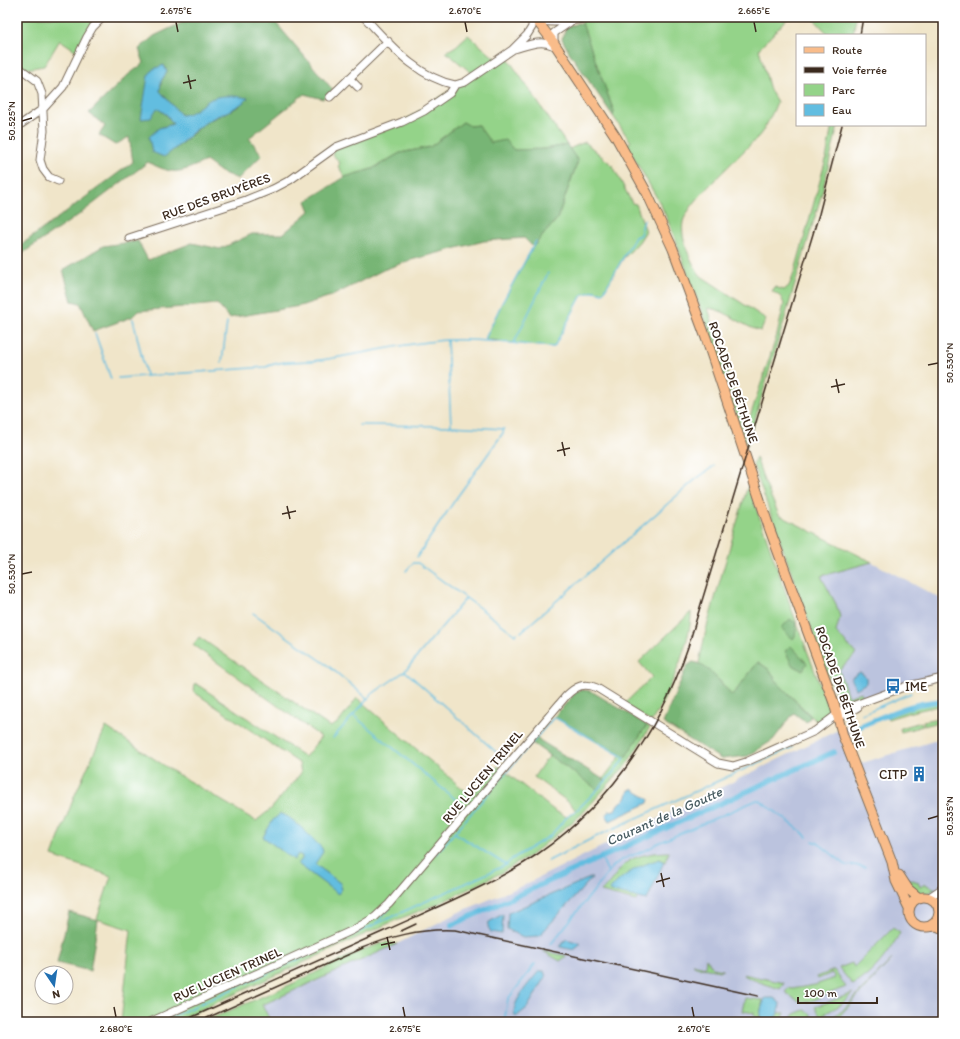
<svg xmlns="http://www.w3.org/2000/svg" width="960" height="1039" viewBox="0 0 960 1039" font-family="Itim,sans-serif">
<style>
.industrial{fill:#bbc3de}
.green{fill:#94d389;stroke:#687e54}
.forest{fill:#77b575;stroke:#59704a;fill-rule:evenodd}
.water{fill:#62bde0;stroke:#4e747f}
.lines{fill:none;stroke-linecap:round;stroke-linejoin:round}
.stream{stroke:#62bde0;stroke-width:1.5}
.canal{stroke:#62bde0;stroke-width:5.5}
.minor-casing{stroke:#7a6b5a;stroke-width:9}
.major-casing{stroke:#7a6b5a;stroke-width:11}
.minor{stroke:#fff;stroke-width:7}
.major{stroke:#f9bc8a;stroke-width:9}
.rail{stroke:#3b2a1e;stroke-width:1.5}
.ticks{fill:none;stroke:#3b2a1e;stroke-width:1.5}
.labels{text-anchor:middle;stroke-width:4;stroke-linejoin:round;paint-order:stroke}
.street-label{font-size:13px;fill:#3b2a1e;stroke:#fff}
.poi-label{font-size:13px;fill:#3b2a1e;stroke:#fff;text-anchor:start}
.water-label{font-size:14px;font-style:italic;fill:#495d62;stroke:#fff}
.neatline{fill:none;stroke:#3b2a1e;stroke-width:1.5}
.ticks-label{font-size:10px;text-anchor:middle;fill:#3b2a1e}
</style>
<rect width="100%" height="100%" fill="#fff"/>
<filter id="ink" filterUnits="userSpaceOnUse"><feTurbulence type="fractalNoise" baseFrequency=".025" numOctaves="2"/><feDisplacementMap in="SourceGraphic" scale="8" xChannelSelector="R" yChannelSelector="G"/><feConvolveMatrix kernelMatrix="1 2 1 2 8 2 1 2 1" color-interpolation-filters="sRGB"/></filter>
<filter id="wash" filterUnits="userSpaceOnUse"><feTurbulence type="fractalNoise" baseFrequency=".012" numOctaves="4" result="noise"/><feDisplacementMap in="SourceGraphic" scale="16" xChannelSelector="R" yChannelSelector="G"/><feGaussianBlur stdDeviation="0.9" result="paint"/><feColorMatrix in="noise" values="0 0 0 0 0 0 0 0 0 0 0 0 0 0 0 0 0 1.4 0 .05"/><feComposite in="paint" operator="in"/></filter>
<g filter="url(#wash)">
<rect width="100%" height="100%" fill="#f0e5c9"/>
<path class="industrial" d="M872 562 943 600V678L864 701 861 692 848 697 839 670 856 654 836 632 821 576Z
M846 726 859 764 943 738V1022H271L262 1005 397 944 457 913 524 885Z"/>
<path class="green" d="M17 17H99L78 52 60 40 44 66 26 69 17 62Z
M592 17H789L759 49 770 90 777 102C772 114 766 128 758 137 742 154 687 203 683 222 680 239 691 263 701 276L766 319 761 331C742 327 728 310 708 308L731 386 746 429 777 335 784 304 781 297 772 291 775 287 784 290 789 286 795 271 826 159 832 125H838L822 193 747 446 711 337 671 228 661 205 626 144 631 142 613 116 614 112 583 28 582 19Z
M812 17H856L853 35H829Z
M468 35 497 60 505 54 567 145C547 149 509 156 491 143 486 139 482 130 478 125L470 126 463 122 430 147 400 153 372 169 345 177 338 166 340 164 332 153 336 147 402 122 474 75 446 52 456 46Z
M585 142 613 166 632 203 636 204 646 231 639 242 623 259 603 293 594 291 582 295 554 347 527 345 485 339 502 303 533 247 557 219 578 161 569 149Z
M756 457 764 481 779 515 872 562 821 576 836 604 840 617 836 632 856 654 839 670 848 697 861 692 863 697 851 702H842L837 696 830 681 753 465Z
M748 485 793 613 829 709 827 715 819 724 777 682 770 670 758 662 732 696 720 681 699 663 706 630 721 577Z
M691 612C692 640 667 699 651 722L624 704 652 677 639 662Z
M199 637 330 727 339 722 357 698 471 796 498 766 555 811 567 817 576 811 571 804 534 777 544 762 550 756 598 789 606 781 603 779 621 755 625 757 647 725 650 727 627 764 581 815 530 856 499 874 440 903 394 921 174 1022H121L131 930 97 919 111 876 52 856 74 797 106 727 177 774 256 821 271 809 301 773 299 763 194 692 195 683 305 757 321 737 193 645Z
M943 702V705L911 712 888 719 887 717 918 706Z
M943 717V721L924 726 923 721Z
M921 722 923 726 901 732 900 728Z
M669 852 665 862 660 859 609 891 638 898 636 901 601 892C610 884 616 872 625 864 634 855 657 852 669 852Z
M910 879 918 882 920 887 925 884 936 889 928 893 917 892 907 881Z
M893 928 900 933C889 952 873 975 853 985L839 968 852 963 854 967Z
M387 942 397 944 262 1005 271 1022H203L294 983 364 949Z
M543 951 567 956 560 961Z
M706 958 713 968 723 970 720 971 696 967 692 964 705 967Z
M892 959 834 1022H825L842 1011Z
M834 970 846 987C839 990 832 992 825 995 806 1004 803 1006 785 992L789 988 792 989 815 985 835 978 832 973 818 979 817 977Z
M743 974 780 982 784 983 780 989C772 986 747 979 743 974Z
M853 993 839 1006 820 1016 815 1007Z
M745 998 763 1000 759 1018 760 1022H756L757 1017 754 1016V1013L742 1011Z
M804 1010 810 1013 814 1022H792L794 1014Z
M779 1013H785C782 1021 778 1022 771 1022Z"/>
<path class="forest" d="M194 17H271L333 90 323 99 304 94 249 138 262 155 238 179 221 172 206 161C179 173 175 176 148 162L80 214 20 255 17 252V248L133 162 129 137 115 145 99 135 105 126 89 113 128 75 144 63 139 49 154 36ZM164 65 167 72 161 81 160 91 181 115 190 114 212 99 240 106 206 122 175 149 159 128 173 124 167 115 157 108Z
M577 23H582L614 112 613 116 569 52 562 39 566 28Z
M463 122 470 126 478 125 491 143 505 140 514 150 544 149 567 145 578 161 557 219 533 247 524 238 484 241 411 260 383 270 334 295 300 306 229 318 217 304 138 311 132 317 93 331 80 303 72 301 63 270 103 246 138 241 148 260 192 243 220 249 252 234H283L310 211 306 201 345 177 372 169 400 153 430 147Z
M790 619 797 624 795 636 793 639 781 628Z
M791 646 807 663 803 670 793 666 785 651Z
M693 662C707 664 723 685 732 696L758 662 770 670 777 682 811 717 806 722 794 713 773 740 748 756 721 759 663 723 687 666Z
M583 690 591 691 647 725 625 758 554 717 577 691Z
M536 738 606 781 598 790 532 743Z
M69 912 98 920 90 971 57 963Z"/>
<path class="water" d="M164 65 167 72 161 81 160 91 181 115C194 114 200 105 211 99 222 94 237 96 248 98 236 111 219 113 205 123 190 133 179 147 164 157L152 152 149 137 159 128 173 124 167 115 157 108 151 118 141 119 148 76 153 69Z
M860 672 866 677V683L856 689 851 678Z
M632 789 649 799 648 803 610 821 606 815 609 811 615 810 618 804 626 799 629 790Z
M280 814C291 814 313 840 322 848L323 852 315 864 340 883 342 889 338 894 298 864 302 859V856L298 854 294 860 263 837 273 820Z
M660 859 664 862 647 900 609 891C622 874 640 865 660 859Z
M590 878H592L539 936 523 937 507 929 508 913Z
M503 914 502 934 491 932 488 927 489 922Z
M566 939 580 943V945L574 950 560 947Z
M539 971H544L546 977 527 1008 516 1017C507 1006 532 980 539 971Z
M765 998H774L780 1003 779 1013 771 1022H760L761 1009Z"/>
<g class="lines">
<path class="stream" d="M133 319 146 375
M95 333 111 379
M485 339 502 303 536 241
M514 343 548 273
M222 362 227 322
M118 378 266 367C282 359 302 363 320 360 363 354 404 343 447 340
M359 425 451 426
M417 557 455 500 503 433 504 429 451 426 447 340C483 338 518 345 554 347L582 295 594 291 603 293 635 237 640 235 644 220
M406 571 413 563H418L466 598
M253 613 326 664 367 698
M521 632 696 479 714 466
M405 671 505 760
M862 714 911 693
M353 715 466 808
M333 738 372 694 405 671 466 598 516 635 517 633
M455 833 506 865
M813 841 818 843 847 866 853 865 865 867
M548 861 593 838 793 747
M608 872C611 869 615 864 620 861 631 854 646 853 656 844L757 800 761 801 801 831 807 837
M376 923 390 908
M551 944 605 877 608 872 601 857
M160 1022 506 865 512 859 550 836 567 817 579 808 606 781 625 758 554 717 436 854
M504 1022 508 999 535 964"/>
<path class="canal" d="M856 728C884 716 912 702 943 701
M452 925 834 752"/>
</g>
</g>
<g filter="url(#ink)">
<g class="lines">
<g class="minor-casing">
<path id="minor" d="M364 17C390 44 416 77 455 85
M535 18C547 26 578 20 592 17
M554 43V33L570 22
M514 49C526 46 540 39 552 45
M17 66 37 81 42 94 44 131 40 160 43 169 49 177 58 181
M349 78 358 87
M330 97 388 41
M17 127 44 108 63 87 87 37 93 27 103 17
M129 238 246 200 273 189 290 180 336 147 402 122 424 111 450 93 455 85 465 82 512 50 527 35 532 27V19
M838 715 846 714 858 707
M928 898 943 888
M938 907 943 894
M150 1022 353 930 375 917 389 904 566 696C576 686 584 682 597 688L718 763 733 766 746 762 815 731 844 709 904 687 943 678"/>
</g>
<g class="major-casing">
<path id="major" d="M534 17 554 43 616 137 647 193 673 249 706 338 770 530 834 703 843 736 892 862 896 881 909 908
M899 875 908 889 919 898
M909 912a15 15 0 1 1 30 0a15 15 0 1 1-30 0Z
M927 927 937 926 943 929"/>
</g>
<use href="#minor" class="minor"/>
<use href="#major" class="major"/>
<path class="rail" d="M860 35 863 17
M401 931 416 924
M357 950C389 937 420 928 455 930L758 996
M181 1022C248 992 315 962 382 932 430 910 479 890 524 863 604 813 658 735 688 647L819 214 842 125
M198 1022 363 948"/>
</g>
</g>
<path class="ticks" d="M176 22 178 32M465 22 467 32M754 22 756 32M188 75 191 89M183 83 196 80M22 121 32 118M928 365 938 363M836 379 839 393M831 387 845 384M562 442 565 456M557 451 570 448M287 506 290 519M282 514 296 511M22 574 32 572M928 819 938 816M661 873 664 887M656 882 670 878M387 937 390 950M381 945 395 942M114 1007 116 1017M403 1007 405 1017M692 1007 694 1017"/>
<defs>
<g id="bus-bare" transform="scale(1.2)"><path d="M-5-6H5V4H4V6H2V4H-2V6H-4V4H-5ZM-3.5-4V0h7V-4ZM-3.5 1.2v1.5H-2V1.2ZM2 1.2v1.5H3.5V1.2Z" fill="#1f6fb2" stroke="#fff" stroke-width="2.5" paint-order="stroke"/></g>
<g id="building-bare" transform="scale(1.2)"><path d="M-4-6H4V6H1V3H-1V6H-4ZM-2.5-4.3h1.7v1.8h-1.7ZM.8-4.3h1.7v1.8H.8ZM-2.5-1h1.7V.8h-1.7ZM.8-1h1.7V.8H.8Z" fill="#1f6fb2" stroke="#fff" stroke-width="2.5" paint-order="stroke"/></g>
</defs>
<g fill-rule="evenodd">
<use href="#bus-bare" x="893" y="686"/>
<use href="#building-bare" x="919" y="774"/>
</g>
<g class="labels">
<g class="street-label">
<text transform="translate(216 196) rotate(-20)" y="5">RUE DES BRUYÈRES</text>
<text transform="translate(734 382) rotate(71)" y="5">ROCADE DE BÉTHUNE</text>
<text transform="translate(841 687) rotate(71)" y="5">ROCADE DE BÉTHUNE</text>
<text transform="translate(482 776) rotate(-50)" y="5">RUE LUCIEN TRINEL</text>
<text transform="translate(227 974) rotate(-24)" y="5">RUE LUCIEN TRINEL</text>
</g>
<g class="poi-label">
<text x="905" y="691">IME</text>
<text x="907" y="779" text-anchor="end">CITP</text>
</g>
<g class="water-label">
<text transform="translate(664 816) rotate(-24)" y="5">Courant de la Goutte</text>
</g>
</g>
<rect width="960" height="1039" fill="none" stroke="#fff" stroke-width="44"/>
<rect x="796" y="34" width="130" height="92" fill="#ffffff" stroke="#b1aaa5"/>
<rect x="804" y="47" width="20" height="6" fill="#f9bc8a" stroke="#b1aaa5"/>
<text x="832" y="54" font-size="12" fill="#3b2a1e">Route</text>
<rect x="804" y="67" width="20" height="6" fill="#3b2a1e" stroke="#b1aaa5"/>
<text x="832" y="74" font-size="12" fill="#3b2a1e">Voie ferrée</text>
<rect x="804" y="84" width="20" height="12" fill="#94d389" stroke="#b1aaa5"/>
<text x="832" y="94" font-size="12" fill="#3b2a1e">Parc</text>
<rect x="804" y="104" width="20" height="12" fill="#62bde0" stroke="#b1aaa5"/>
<text x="832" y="114" font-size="12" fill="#3b2a1e">Eau</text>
<g transform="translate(54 985) rotate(167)"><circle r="19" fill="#ffffff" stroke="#b1aaa5"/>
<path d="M0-3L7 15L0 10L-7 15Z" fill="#1f6fb2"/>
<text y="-6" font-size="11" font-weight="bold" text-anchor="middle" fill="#3b2a1e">N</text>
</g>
<path d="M798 997v6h79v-6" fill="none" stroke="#3b2a1e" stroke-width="2"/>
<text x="804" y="997" font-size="12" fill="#3b2a1e" stroke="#ffffff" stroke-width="3" paint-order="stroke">100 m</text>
<rect x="22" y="22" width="916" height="995" class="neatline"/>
<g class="ticks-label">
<text x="176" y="14">2.675°E</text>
<text x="465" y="14">2.670°E</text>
<text x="754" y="14">2.665°E</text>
<text transform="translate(11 121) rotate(-90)" y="4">50.525°N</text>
<text transform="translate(949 363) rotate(-90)" y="4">50.530°N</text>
<text transform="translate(11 574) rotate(-90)" y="4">50.530°N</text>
<text transform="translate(949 816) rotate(-90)" y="4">50.535°N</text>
<text x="116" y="1032">2.680°E</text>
<text x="405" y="1032">2.675°E</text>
<text x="694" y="1032">2.670°E</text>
</g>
</svg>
